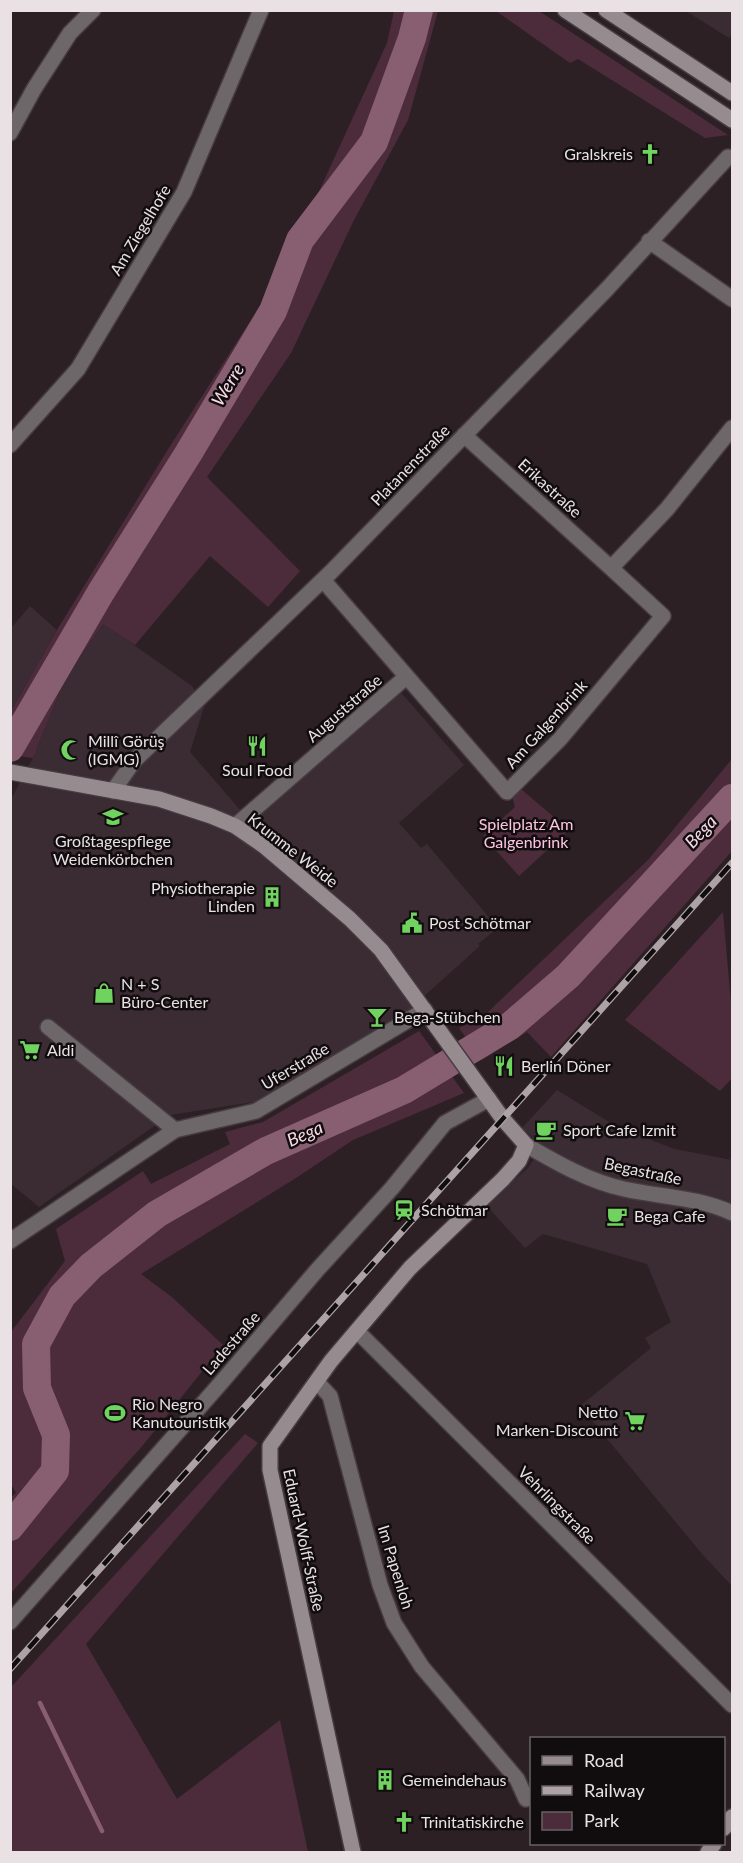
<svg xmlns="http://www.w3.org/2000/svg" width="743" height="1863" viewBox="0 0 743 1863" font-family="Lato,sans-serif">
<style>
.built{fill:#3b2b32}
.green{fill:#4c2c3b}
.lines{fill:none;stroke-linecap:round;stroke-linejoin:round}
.stream{stroke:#885e71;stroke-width:4.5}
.river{stroke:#885e71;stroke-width:28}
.street-casing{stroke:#463b40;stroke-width:18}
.secondary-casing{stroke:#463b40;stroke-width:18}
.street{stroke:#6d6769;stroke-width:15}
.secondary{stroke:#968c90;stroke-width:15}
.rail-casing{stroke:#ada3a7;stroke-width:7}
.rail{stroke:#110c0e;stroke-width:4.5;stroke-dasharray:14;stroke-linecap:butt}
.labels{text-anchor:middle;stroke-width:5;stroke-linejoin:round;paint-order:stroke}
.poi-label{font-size:16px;fill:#e9e1e4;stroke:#110c0e;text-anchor:start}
.street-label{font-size:16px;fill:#e9e1e4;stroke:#110c0e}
.park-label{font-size:16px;fill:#fec5de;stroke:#110c0e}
.water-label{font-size:18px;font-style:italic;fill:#f7dae6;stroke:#110c0e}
</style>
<rect width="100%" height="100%" fill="#2c2025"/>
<path class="built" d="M686 11H732V34L729 38Z
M30 606 57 630 11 711V628Z
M103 623 192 686 205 704 190 752 242 812 392 682 464 765 399 823 421 848 427 844 498 928 478 944 480 946 403 1015 254 1102 170 1115 39 1207 11 1184V799L33 758 66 676Z
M557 1090 619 1128 675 1149 732 1160V1586L702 1554 580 1406 651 1348 645 1338 671 1322 647 1264 543 1234 525 1248 486 1205 528 1168 543 1146 522 1128Z"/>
<path class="green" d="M394 11H438L408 120 353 222 291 353 207 477 300 571 268 607 210 556 135 645 103 624 66 676 33 758 11 755V711L57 630 172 443 283 270 387 43Z
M496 11H539L728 135 705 138 578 59 570 63Z
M732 759V851L551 1057 527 1032 482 1060 459 1028 489 1011 648 860Z
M521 789 569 830 519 876 483 836 515 807 512 796Z
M723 912 732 1015V1078L720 1091 625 1020Z
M419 1031 464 1093 353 1140 296 1178 141 1274 173 1298 223 1345 144 1444 11 1593V1497L16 1493 10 1482 11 1332 65 1261 56 1229 143 1171 151 1184 230 1144 225 1132 263 1122Z
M245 1434 258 1443 86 1644 177 1799 280 1720 308 1852H11V1687Z"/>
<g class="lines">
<path class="stream" d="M40 1703 102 1831"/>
<path class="river" d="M10 748 101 592 188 454 273 311 300 240 374 142 412 38 419 10
M10 1527 55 1471 56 1435 37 1388 36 1344 62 1296 91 1266 157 1214 266 1151 404 1090 510 1026 568 976 732 798"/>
<g class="street-casing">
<path id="street" d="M10 133 34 89 70 33 93 10
M649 241 732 299
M464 435 611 568 667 509 732 428
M10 445 78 369 184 192 261 10
M323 580 507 792 560 739 663 616 611 568
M113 791 134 761 331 572 607 289 728 157
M235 826 406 677
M48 1027 175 1130
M526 1145C557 1163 588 1181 624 1189 660 1197 698 1197 732 1213
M10 1241 175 1130 256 1111 425 1010
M357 1331 732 1705
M317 1382 330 1396 380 1585 394 1623 422 1667 517 1779 526 1799
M10 1622 220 1384 318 1269 392 1188 445 1123 489 1099"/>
</g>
<g class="secondary-casing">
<path id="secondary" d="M565 10 732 120
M606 10 732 93
M10 772 159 799 211 816 235 826 264 846 350 919 381 950 503 1119 526 1145 519 1161 503 1179 410 1268 331 1361 270 1446V1470L353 1852
M724 1828 732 1817
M708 1852 714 1844"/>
</g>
<use href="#street" class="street"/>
<use href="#secondary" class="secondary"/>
<g class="rail-casing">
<path id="rail" d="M10 1669 732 863"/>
</g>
<use href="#rail" class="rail"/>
</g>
<defs>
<g id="church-bare" transform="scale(1.62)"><path d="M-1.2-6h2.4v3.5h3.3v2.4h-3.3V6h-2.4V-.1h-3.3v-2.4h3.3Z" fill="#70d35f" stroke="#110c0e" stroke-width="2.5" paint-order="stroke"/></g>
<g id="restaurant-bare" transform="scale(1.62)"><path d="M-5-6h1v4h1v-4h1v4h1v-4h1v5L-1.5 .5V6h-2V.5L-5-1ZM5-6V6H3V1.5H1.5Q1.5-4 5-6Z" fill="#70d35f" stroke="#110c0e" stroke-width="2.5" paint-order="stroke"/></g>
<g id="mosque-bare" transform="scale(1.62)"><path d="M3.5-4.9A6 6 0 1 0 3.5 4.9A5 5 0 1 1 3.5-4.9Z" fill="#70d35f" stroke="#110c0e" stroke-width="2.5" paint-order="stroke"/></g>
<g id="school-bare" transform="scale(1.62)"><path d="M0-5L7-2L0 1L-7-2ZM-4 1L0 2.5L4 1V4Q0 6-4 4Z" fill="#70d35f" stroke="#110c0e" stroke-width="2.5" paint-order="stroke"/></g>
<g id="building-bare" transform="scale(1.62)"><path d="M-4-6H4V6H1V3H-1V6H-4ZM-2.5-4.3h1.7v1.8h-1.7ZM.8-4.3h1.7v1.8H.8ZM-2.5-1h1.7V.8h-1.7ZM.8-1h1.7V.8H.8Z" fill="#70d35f" stroke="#110c0e" stroke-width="2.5" paint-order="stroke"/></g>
<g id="civic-bare" transform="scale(1.62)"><path d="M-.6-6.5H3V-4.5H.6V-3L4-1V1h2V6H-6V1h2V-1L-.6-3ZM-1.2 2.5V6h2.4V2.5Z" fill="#70d35f" stroke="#110c0e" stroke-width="2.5" paint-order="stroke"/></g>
<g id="shop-bare" transform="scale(1.62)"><path d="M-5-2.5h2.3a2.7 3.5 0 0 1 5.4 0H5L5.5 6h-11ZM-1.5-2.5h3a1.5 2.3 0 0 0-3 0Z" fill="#70d35f" stroke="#110c0e" stroke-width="2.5" paint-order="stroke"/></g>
<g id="bar-bare" transform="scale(1.62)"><path d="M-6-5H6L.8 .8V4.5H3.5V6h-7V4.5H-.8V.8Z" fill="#70d35f" stroke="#110c0e" stroke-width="2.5" paint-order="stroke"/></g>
<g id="supermarket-bare" transform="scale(1.62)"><path d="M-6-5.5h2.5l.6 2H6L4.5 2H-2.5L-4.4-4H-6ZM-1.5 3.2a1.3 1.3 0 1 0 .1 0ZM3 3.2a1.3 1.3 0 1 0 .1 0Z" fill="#70d35f" stroke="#110c0e" stroke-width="2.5" paint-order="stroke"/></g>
<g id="cafe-bare" transform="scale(1.62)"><path d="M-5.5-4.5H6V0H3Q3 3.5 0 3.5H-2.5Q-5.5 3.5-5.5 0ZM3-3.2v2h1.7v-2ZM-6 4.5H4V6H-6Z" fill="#70d35f" stroke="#110c0e" stroke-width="2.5" paint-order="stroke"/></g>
<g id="station-bare" transform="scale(1.62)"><path d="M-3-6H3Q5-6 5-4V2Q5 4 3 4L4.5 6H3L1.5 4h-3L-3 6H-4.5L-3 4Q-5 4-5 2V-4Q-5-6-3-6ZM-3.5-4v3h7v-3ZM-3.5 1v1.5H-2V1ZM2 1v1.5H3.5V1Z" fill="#70d35f" stroke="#110c0e" stroke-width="2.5" paint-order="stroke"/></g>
<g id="stadium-bare" transform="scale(1.62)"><path d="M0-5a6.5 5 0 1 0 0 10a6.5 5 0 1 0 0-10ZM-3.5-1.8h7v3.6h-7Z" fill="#70d35f" stroke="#110c0e" stroke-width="2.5" paint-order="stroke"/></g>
</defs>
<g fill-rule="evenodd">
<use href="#church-bare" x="650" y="154"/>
<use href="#restaurant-bare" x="257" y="746"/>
<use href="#mosque-bare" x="71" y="750"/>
<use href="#school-bare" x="113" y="817"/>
<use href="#building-bare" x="272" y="897"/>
<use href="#civic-bare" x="412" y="923"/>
<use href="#shop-bare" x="104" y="993"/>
<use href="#bar-bare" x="377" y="1017"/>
<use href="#supermarket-bare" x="30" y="1050"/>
<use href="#restaurant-bare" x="504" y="1066"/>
<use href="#cafe-bare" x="546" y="1130"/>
<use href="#station-bare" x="404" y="1210"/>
<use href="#cafe-bare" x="617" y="1216"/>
<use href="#stadium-bare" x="115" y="1413"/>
<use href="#supermarket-bare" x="635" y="1421"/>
<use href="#building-bare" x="385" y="1780"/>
<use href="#church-bare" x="404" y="1822"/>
</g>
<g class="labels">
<g class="poi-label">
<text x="633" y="160" text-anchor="end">Gralskreis</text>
<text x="88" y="747">Millî Görüş<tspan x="88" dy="18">(IGMG)</tspan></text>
<text x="257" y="776" text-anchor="middle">Soul Food</text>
<text x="113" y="847" text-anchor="middle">Großtagespflege<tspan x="113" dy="18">Weidenkörbchen</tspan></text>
<text x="255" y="894" text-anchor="end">Physiotherapie<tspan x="255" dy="18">Linden</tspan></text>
<text x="429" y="929">Post Schötmar</text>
<text x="121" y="990">N + S<tspan x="121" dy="18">Büro-Center</tspan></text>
<text x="394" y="1023">Bega-Stübchen</text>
<text x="47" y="1056">Aldi</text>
<text x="521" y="1072">Berlin Döner</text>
<text x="563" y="1136">Sport Cafe Izmit</text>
<text x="421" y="1216">Schötmar</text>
<text x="634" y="1222">Bega Cafe</text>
<text x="132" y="1410">Rio Negro<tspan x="132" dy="18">Kanutouristik</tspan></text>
<text x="618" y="1418" text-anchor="end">Netto<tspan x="618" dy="18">Marken-Discount</tspan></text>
<text x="402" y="1786">Gemeindehaus</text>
<text x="421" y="1828">Trinitatiskirche</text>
</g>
<g class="street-label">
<text transform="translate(140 230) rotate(-59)" y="6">Am Ziegelhofe</text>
<text transform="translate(410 465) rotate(-46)" y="6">Platanenstraße</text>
<text transform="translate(550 488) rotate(42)" y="6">Erikastraße</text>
<text transform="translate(344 708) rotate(-41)" y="6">Auguststraße</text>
<text transform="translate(546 724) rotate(-48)" y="6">Am Galgenbrink</text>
<text transform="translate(293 850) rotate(38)" y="6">Krumme Weide</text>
<text transform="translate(295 1066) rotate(-31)" y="6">Uferstraße</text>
<text transform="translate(643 1171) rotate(12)" y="6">Begastraße</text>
<text transform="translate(231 1343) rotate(-49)" y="6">Ladestraße</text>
<text transform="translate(557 1505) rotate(45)" y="6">Vehrlingstraße</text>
<text transform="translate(304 1540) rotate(78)" y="6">Eduard-Wolff-Straße</text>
<text transform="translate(396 1567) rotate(73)" y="6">Im Papenloh</text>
</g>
<g class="park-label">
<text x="526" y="830">Spielplatz Am<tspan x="526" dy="18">Galgenbrink</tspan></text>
</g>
<g class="water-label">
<text transform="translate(228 385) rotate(-59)" y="6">Werre</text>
<text transform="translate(701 832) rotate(-47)" y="6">Bega</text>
<text transform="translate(305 1134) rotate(-24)" y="6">Bega</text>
</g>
</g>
<rect width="743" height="1863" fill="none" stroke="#e9e1e4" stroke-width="24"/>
<rect x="530" y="1737" width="195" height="108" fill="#110c0e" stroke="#676164" stroke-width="1.5"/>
<rect x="542" y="1756" width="30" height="9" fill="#968c90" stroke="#676164" stroke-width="1.5"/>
<text x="584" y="1767" font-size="18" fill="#e9e1e4">Road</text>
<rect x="542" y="1786" width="30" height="9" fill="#ada3a7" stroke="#676164" stroke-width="1.5"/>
<text x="584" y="1797" font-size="18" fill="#e9e1e4">Railway</text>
<rect x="542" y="1812" width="30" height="18" fill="#4c2c3b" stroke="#676164" stroke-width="1.5"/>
<text x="584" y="1827" font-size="18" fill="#e9e1e4">Park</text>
</svg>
